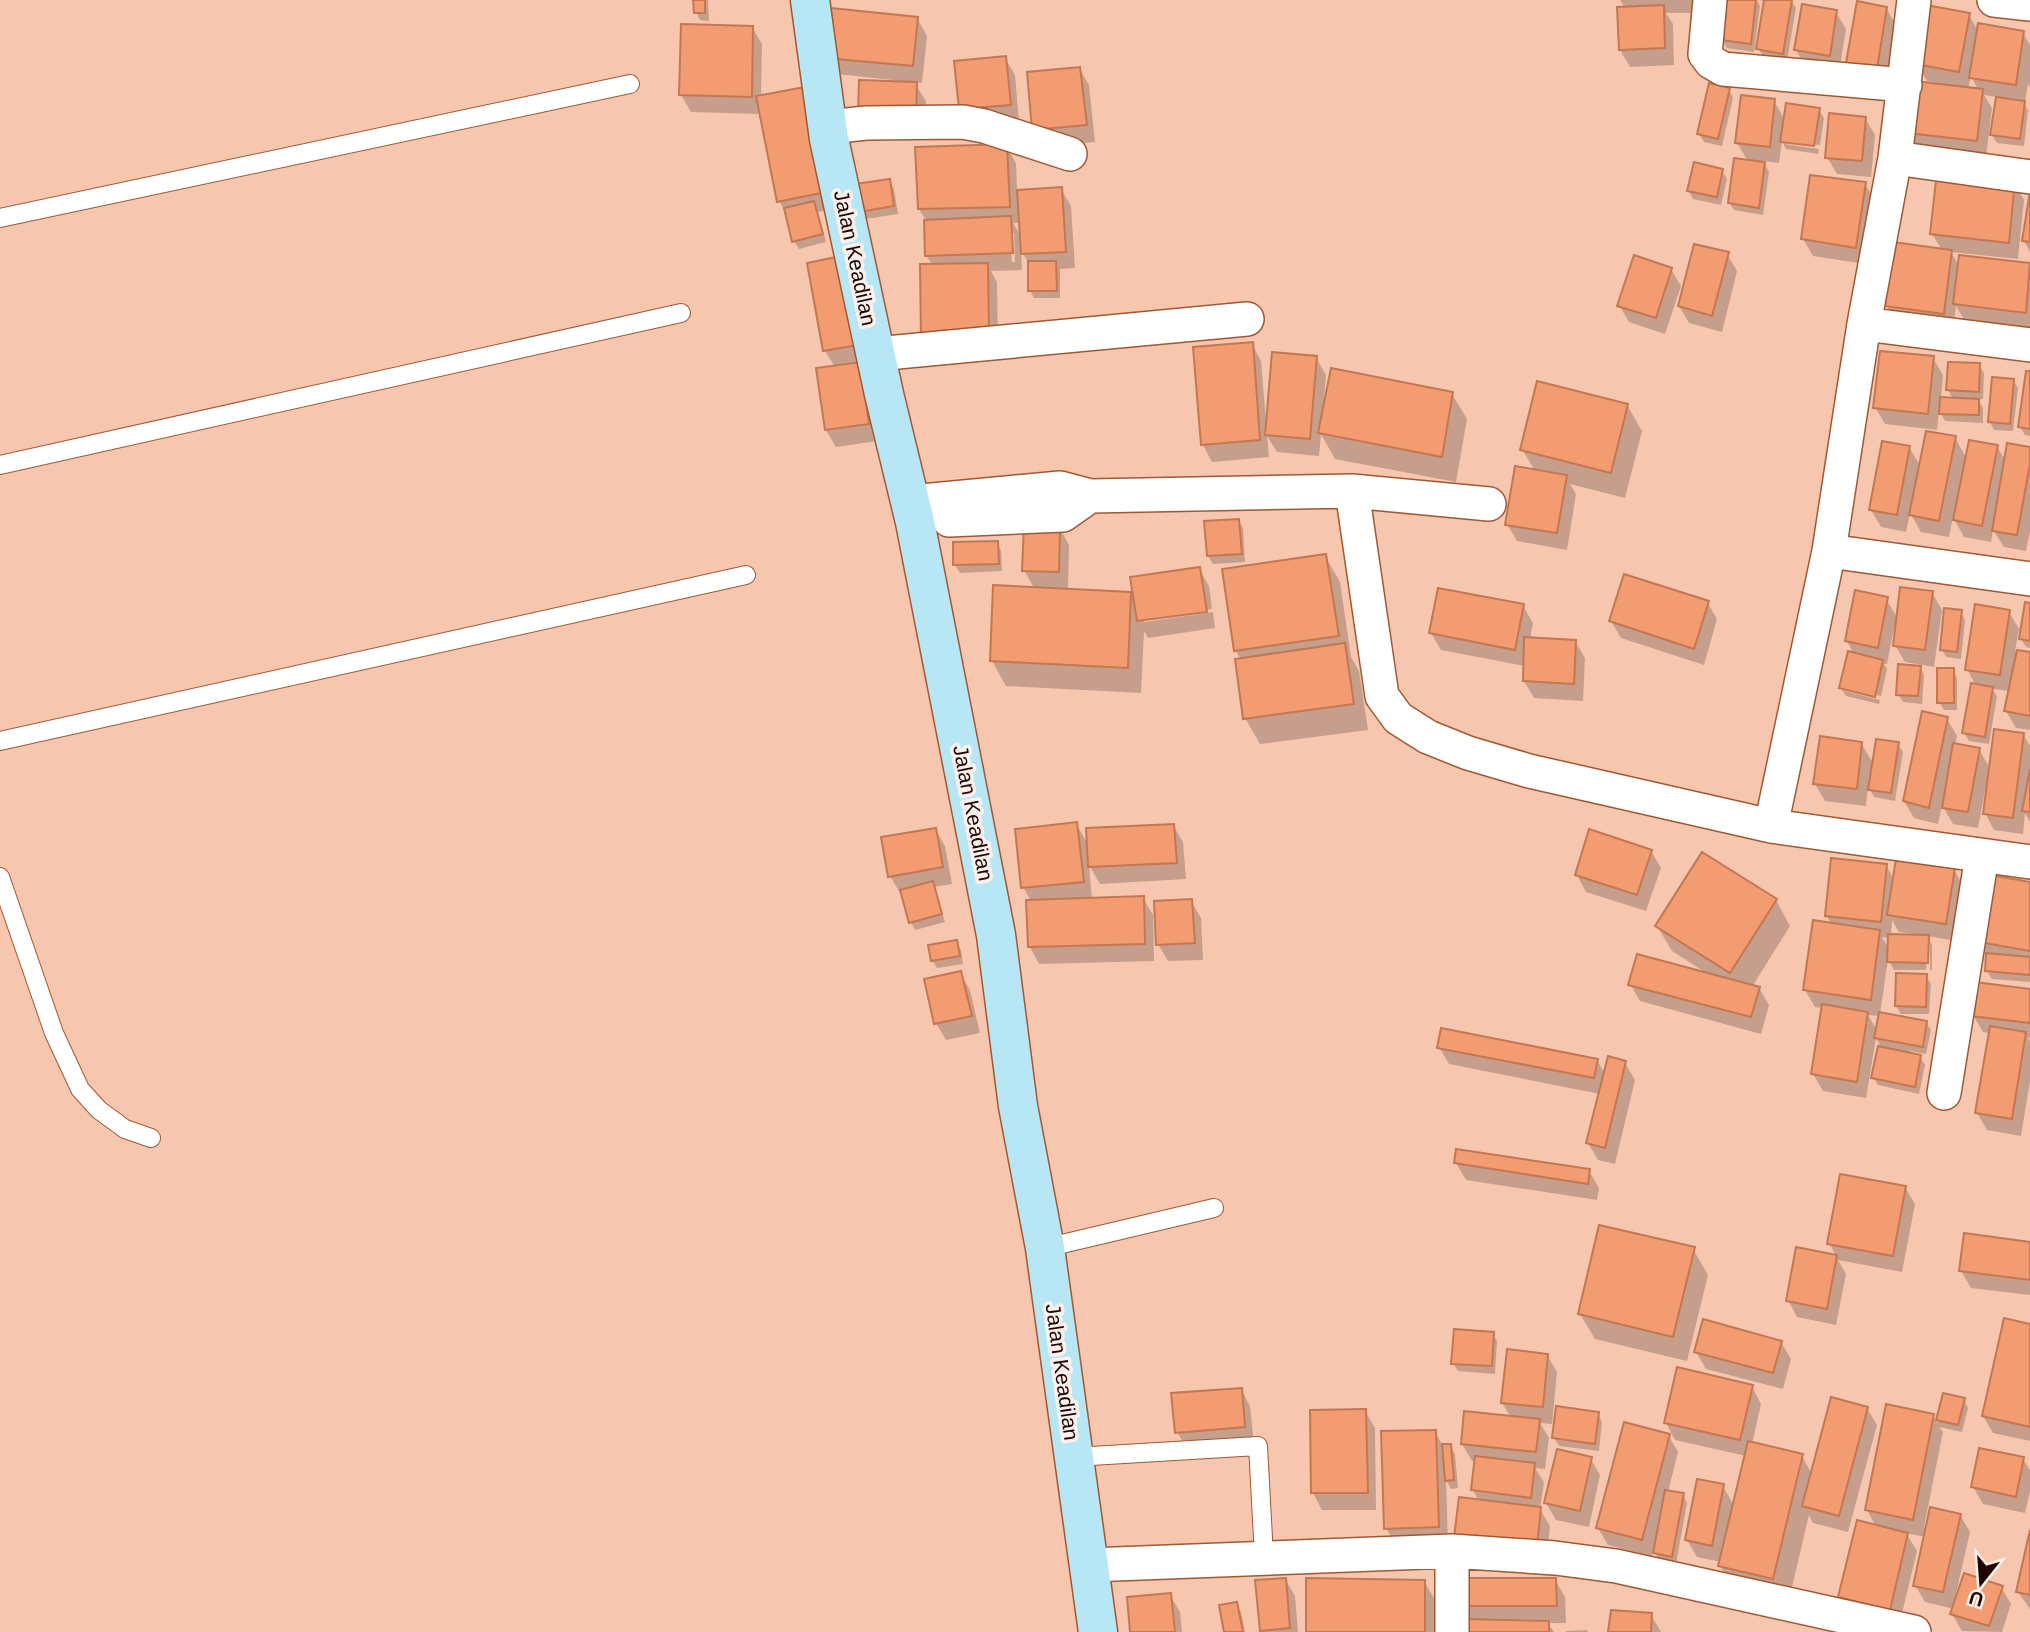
<svg xmlns="http://www.w3.org/2000/svg" width="2030" height="1632" viewBox="0 0 2030 1632" font-family="Arial,sans-serif">
<style>
.shadow{fill:#0003;fill-rule:evenodd}
.building{fill:#f49c71;stroke:#c37752;stroke-width:2}
.lines{fill:none;stroke-linecap:round;stroke-linejoin:round}
.service-casing{stroke:#a05833;stroke-width:20}
.minor-casing{stroke:#a05833;stroke-width:36}
.secondary-casing{stroke:#a05833;stroke-width:41}
.service{stroke:#fff;stroke-width:18}
.minor{stroke:#fff;stroke-width:33}
.secondary{stroke:#b7e7f5;stroke-width:38}
.labels{text-anchor:middle;stroke-width:7;stroke-linejoin:round;paint-order:stroke}
.street-label{font-size:21px;fill:#1f0400;stroke:#faf1ed}
</style>
<rect width="100%" height="100%" fill="#f7c6af"/>
<path class="shadow" d="M695 0H708L709 21 700 20 696 12Z
M1620 0H1699V13H1666L1673 24 1674 65 1630 67 1620 50 1625 8Z
M1728 0H1791L1796 8 1787 61 1763 56 1758 48 1766 1 1757 0 1760 6 1754 52 1727 48 1722 40Z
M1886 8 1896 25 1886 85 1858 80Z
M1836 12 1846 29 1839 72 1806 67 1796 50Z
M1969 15 1978 31 2023 33 2030 45V88L2028 84 2025 101H2023L2028 110 2024 146 1997 143 1992 135 1997 97 1984 95 1992 108 1986 157 1919 149 1910 132 1938 83 1927 81 1917 64ZM1971 77 1974 82 1979 91 1968 89Z
M917 18 927 36 922 83 914 82 926 101 925 132 902 81 837 74 827 57Z
M752 27 762 44 761 97 834 209 818 212 826 242 799 249 794 241 788 216 779 201 761 114 691 112 681 95Z
M1005 58 1015 75 1019 122 970 126 956 63Z
M1079 68 1089 85 1095 142 1044 146 1034 129Z
M1729 90 1733 98 1722 146 1704 142 1699 134Z
M1774 101 1785 120 1819 110 1824 118 1820 145 1785 141V144L1819 149 1818 154 1786 149 1782 141 1779 163 1763 161 1769 172 1763 215 1734 210 1729 202 1748 161 1737 143Z
M1865 118 1875 135 1871 177 1837 174 1827 157Z
M1006 146 1016 163 1017 192 1061 189 1071 206 1075 268 1060 269V298H1034L1030 290V266L1021 250 1022 270 991 271 997 282 998 354 926 256 925 219 919 209ZM1013 223H1021L1022 238ZM1010 233H1014L1015 262H1012Z
M1722 171 1727 179 1721 205 1693 199 1689 191Z
M889 181 894 189 898 214 865 219 861 211Z
M2014 183 2024 200 2018 259 1951 252 1959 266 1961 256 2030 265V329L1965 321 1956 306 1953 330 1897 323 1887 306 1942 250 1932 234Z
M1865 184 1875 201 1865 264 1813 256 1803 239Z
M2030 201V252L2024 241Z
M1727 254 1737 271 1722 332 1689 323 1679 306Z
M840 258 877 441 836 447 826 430 835 367 825 351Z
M1671 269 1681 286 1665 334 1629 322 1619 305Z
M1252 344 1261 361 1266 421 1316 358 1326 375 1324 399 1452 394 1467 419 1456 482 1335 459 1321 434 1319 456 1277 452 1267 436 1269 457 1212 462 1203 445Z
M1933 358 1943 375 1941 399H1953L1948 390 1979 365 1984 373 1983 399H1978L1983 408V423L1945 421 1939 410 1937 430 1885 424 1875 407Z
M2030 373V436L2025 435 2020 427Z
M2013 380 2018 388 2013 431 1994 430 1990 422Z
M1627 405 1642 431 1625 498 1570 484 1576 494 1567 550 1517 541 1507 524 1535 471 1522 449Z
M1955 438 1967 459 1997 447 2006 461 2030 449V531L2026 551 2004 547 1993 530 1991 542 1964 537 1953 517 1949 537 1921 532 1910 513 1906 532 1881 527 1871 510 1909 447 1921 467Z
M1238 520 1243 528 1245 562 1213 564 1208 556Z
M1059 527 1069 545 1068 590 1130 593 1136 603 1199 569 1209 586 1212 609 1144 618V622L1213 612 1215 628 1148 638 1144 631 1141 693 1006 686 992 661 1034 588 1024 570Z
M997 543 1001 551 1002 571 960 573 955 565Z
M1325 556 1340 582 1351 657 1359 671 1368 730 1260 744 1245 718 1241 660 1235 650Z
M1932 592 1942 610 1934 667 1905 662 1895 645 1897 628H1894L1887 664H1884L1887 669 1881 696 1845 688V691L1880 700 1879 704 1846 696 1841 688 1854 655 1847 641 1886 599 1898 619Z
M1707 602 1717 619 1704 665 1621 638 1611 621Z
M2030 605V648L2026 647 2021 639Z
M1523 606 1533 623 1530 639 1575 641 1585 658 1583 701 1534 698 1524 681 1525 666 1441 650 1431 633Z
M1961 612 1965 620 1961 659 1946 657 1942 649Z
M2009 612 2019 629 2015 651 2030 654V730L2016 728 2006 711 2010 691 1992 689 1997 696 1989 744 1969 741 1964 733 1976 686 1967 669Z
M1920 667 1924 675 1922 704 1903 702 1898 694Z
M1953 670 1957 678V710H1944L1939 702Z
M1947 719 1957 736 1955 745 1979 749 1990 769 2023 734 2030 746V822L2025 813 2023 834 1994 830 1985 813 1988 790H1985L1978 828 1953 824 1942 805 1938 824 1914 818 1904 801Z
M1861 743 1874 765 1898 744 1903 752 1895 801 1874 797 1868 786 1866 806 1825 801 1815 784Z
M1076 824 1089 846 1173 825 1183 842 1186 879 1100 884 1089 865 1092 900 1143 898 1153 915 1154 961 1039 964 1030 947 1031 901 1023 887Z
M935 829 945 846 952 884 934 887 945 922 915 930 911 922 903 892 900 893 890 876Z
M1651 851 1661 868 1646 911 1586 892 1577 875Z
M1886 865 1894 880 1954 870 1964 887 1956 941 1927 936 1932 945V970H1930V942H1927L1926 970H1894L1888 959 1880 1014 1926 1022 1931 1030 1926 1054 1910 1051 1909 1054 1920 1057 1925 1065 1919 1094 1878 1085 1873 1077 1882 1049 1876 1038 1866 1098 1823 1091 1813 1074 1823 1008 1815 1007 1805 990 1832 925 1826 915ZM1892 920 1899 932 1914 934V937L1891 936ZM1882 937 1890 938 1889 950 1886 944ZM1868 1015 1880 1016 1877 1030Z
M2030 884V982L1992 979 1987 971 1988 958 1976 941Z
M1776 900 1790 926 1752 987 1759 988 1769 1005 1761 1034 1640 1001 1630 984 1708 974 1672 951 1657 926Z
M1191 901 1201 918 1203 960 1168 961 1158 944Z
M956 942 961 950 963 964 937 968 932 960Z
M960 973 970 990 980 1033 946 1040 936 1023Z
M1926 976 1931 984 1929 1014H1901L1896 1006Z
M2030 991V1038H2028L2030 1042V1081L2021 1136 1987 1130 1977 1113 1990 1033 1983 1032 1973 1015Z
M1439 1047 1597 1060 1605 1074 1625 1063 1635 1080 1615 1164 1598 1160 1588 1143 1600 1094 1449 1064Z
M1456 1163 1589 1171 1599 1188 1597 1200 1466 1180Z
M1905 1187 1915 1204 1902 1272 1838 1260 1846 1274 1836 1325 1797 1317 1788 1300 1798 1249 1837 1257 1829 1243Z
M2030 1244V1295L1971 1288 1961 1271Z
M1693 1249 1708 1275 1687 1361 1595 1339 1580 1314Z
M2030 1326V1441L1993 1433 1983 1416Z
M1493 1334 1497 1341 1495 1374 1458 1371 1453 1363Z
M1781 1342 1791 1359 1783 1389 1706 1369 1696 1352Z
M1547 1355 1557 1372 1552 1424 1540 1423 1549 1438 1545 1469 1535 1468 1544 1482 1540 1509 1550 1526 1546 1563 1479 1502 1473 1490 1476 1461H1472L1462 1444 1511 1417 1502 1403Z
M1752 1387 1761 1404 1752 1444 1802 1456 1812 1474 1867 1408 1877 1425 1848 1532 1813 1523 1809 1515 1788 1604 1735 1592 1720 1566 1721 1562 1697 1557 1687 1540 1723 1486 1734 1506 1746 1456 1675 1440 1666 1423Z
M1241 1389 1250 1406 1254 1444 1187 1449 1177 1432Z
M1944 1395 1964 1400 1968 1408 1962 1432 1939 1427 1943 1432 1924 1527 1960 1515 1970 1532 1955 1598 2001 1587 2011 1604 2002 1632 1962 1631 1952 1614 1954 1609 1925 1602 1915 1585 1925 1537 1906 1533 1917 1551 1899 1626 1850 1614 1840 1597 1876 1527 1867 1510 1933 1415 1937 1423Z
M1365 1411 1375 1428 1376 1510H1322L1313 1493Z
M1598 1414 1602 1422 1599 1451 1559 1446 1554 1438Z
M1435 1432 1443 1446H1450L1455 1454 1458 1488 1451 1489 1446 1480 1448 1544 1396 1545 1386 1528Z
M1668 1435 1678 1452 1668 1492 1683 1495 1687 1503 1676 1564 1660 1561 1653 1550 1652 1556 1608 1545 1598 1528Z
M1590 1458 1600 1475 1589 1527 1556 1520 1546 1503Z
M2023 1459 2030 1470V1491L2025 1513 1983 1504 1973 1487Z
M2030 1538V1609L2018 1592Z
M1285 1579 1295 1596 1298 1632H1262Z
M1555 1580 1565 1597 1566 1623H1548L1554 1632H1469L1470 1620 1462 1605Z
M1424 1581 1439 1607V1632H1307Z
M1170 1595 1180 1612 1182 1632H1132Z
M1236 1604 1241 1612 1245 1632H1226Z
M1651 1615 1661 1632H1610Z
M1587 1630 1588 1632H1566V1631Z"/>
<path class="building" d="M693 0H705V13H694Z
M1726 0H1756L1751 44 1721 40Z
M1764 0H1792L1783 54 1756 49Z
M1857 1 1887 7 1877 69 1846 63Z
M1802 4 1837 10 1830 56 1794 50Z
M1664 5 1665 48 1619 50 1617 7Z
M1926 5 1970 13 1959 72 1915 64Z
M831 8 918 17 913 66 825 58Z
M1978 23 2024 31 2016 85 1969 78Z
M681 24 753 26 752 97 679 95Z
M1006 56 1011 105 959 109 954 61Z
M1080 67 1087 125 1032 130 1027 72Z
M859 80 917 82 916 115 858 113Z
M1914 81 1983 89 1977 141 1908 133Z
M1709 83 1730 88 1718 139 1697 134Z
M805 87 826 192 777 202 756 96Z
M1741 95 1775 99 1770 147 1735 143Z
M1996 97 2025 101 2020 139 1990 135Z
M1786 103 1820 108 1814 146 1780 142Z
M1829 113 1866 117 1862 161 1825 158Z
M1007 144 1010 207 918 209 915 147Z
M1734 158 1765 162 1759 208 1728 203Z
M1694 162 1723 169 1717 197 1687 191Z
M1937 172 2015 181 2009 243 1930 234Z
M1810 175 1866 182 1856 248 1801 239Z
M890 179 894 206 859 212 855 184Z
M1062 187 1066 252 1021 254 1017 190Z
M2030 191V242L2022 241Z
M814 201 823 234 792 242 784 208Z
M1011 216 1013 253 925 256 924 220Z
M1893 242 1952 250 1944 314 1885 306Z
M1694 244 1729 252 1712 316 1678 306Z
M1634 255 1672 268 1656 318 1617 306Z
M1959 255 2030 263 2026 313 1953 304Z
M841 256 858 345 823 351 807 263Z
M1028 261H1056L1057 291H1028Z
M988 263 989 337 921 338 920 264Z
M1253 342 1260 440 1201 445 1193 347Z
M1880 351 1934 356 1928 414 1873 408Z
M1272 352 1317 356 1310 439 1265 435Z
M861 362 869 424 825 430 816 368Z
M1948 362 1980 363 1979 392 1946 390Z
M1331 368 1453 392 1442 457 1318 433Z
M2026 371H2030V429L2018 427Z
M1992 377 2014 379 2010 424 1988 422Z
M1537 381 1628 404 1611 473 1520 450Z
M1940 397 1979 399V415L1939 414Z
M1926 431 1956 436 1939 521 1909 515Z
M1969 440 1998 445 1982 526 1953 520Z
M1882 441 1910 446 1897 515 1869 510Z
M2007 443 2030 447V464L2017 535 1992 531Z
M1515 466 1567 475 1557 533 1505 525Z
M1239 519 1242 554 1207 556 1204 521Z
M1024 524 1060 526 1059 572 1022 571Z
M998 541 999 564 953 565V542Z
M1326 554 1339 636 1234 651 1222 569Z
M1200 567 1207 612 1137 621 1130 577Z
M1624 574 1709 601 1694 649 1609 621Z
M993 585 1131 592 1128 668 990 661Z
M1900 587 1933 591 1925 650 1893 646Z
M1438 588 1524 604 1515 650 1429 633Z
M1855 590 1888 597 1878 648 1845 641Z
M2025 602 2030 603V641L2019 639Z
M1975 604 2010 610 2000 675 1965 670Z
M1944 608 1962 610 1957 652 1940 650Z
M1524 637 1576 640 1574 684 1523 681Z
M1345 643 1354 704 1243 719 1235 659Z
M2017 650 2030 652V716L2004 711Z
M1848 651 1883 660 1875 697 1839 688Z
M1898 664 1921 666 1918 696 1896 695Z
M1937 668H1954V703H1937Z
M1971 683 1993 687 1985 737 1962 733Z
M1922 711 1948 717 1929 808 1903 801Z
M1994 729 2024 733 2013 818 1983 814Z
M1820 736 1862 742 1857 789 1813 784Z
M1876 739 1899 742 1891 793 1868 790Z
M1953 743 1980 748 1968 812 1942 808Z
M2030 769V812L2022 811Z
M1077 822 1084 882 1021 888 1015 829Z
M1174 824 1177 863 1088 867 1086 828Z
M936 828 943 867 888 877 881 837Z
M1589 829 1652 850 1637 895 1575 875Z
M1702 852 1777 899 1730 973 1655 926Z
M1831 858 1887 864 1881 922 1825 916Z
M1896 859 1955 868 1946 924 1887 915Z
M1985 874 2030 882V951L1974 941Z
M933 881 942 914 909 923 900 890Z
M1144 896 1145 944 1028 947 1026 900Z
M1192 899 1195 943 1156 945 1154 901Z
M1813 920 1880 930 1871 1000 1803 990Z
M1888 934 1929 935 1928 963 1887 962Z
M957 940 960 956 931 961 928 945Z
M1986 953 2030 957V975L1985 971Z
M1637 954 1760 987 1751 1017 1628 985Z
M961 971 972 1016 934 1024 924 979Z
M1896 973 1927 974 1926 1007 1895 1006Z
M1975 982 2030 989V1023L1971 1016Z
M1822 1004 1868 1012 1857 1082 1811 1074Z
M1879 1012 1927 1021 1923 1047 1874 1038Z
M1990 1026 2026 1032 2012 1119 1975 1113Z
M1441 1028 1598 1059 1594 1078 1437 1048Z
M1878 1046 1921 1055 1915 1087 1871 1078Z
M1608 1056 1626 1061 1605 1148 1586 1143Z
M1456 1149 1590 1169 1588 1184 1454 1163Z
M1840 1174 1906 1186 1893 1256 1827 1244Z
M1599 1225 1695 1247 1673 1337 1578 1314Z
M1964 1233 2030 1242V1280L1959 1271Z
M1796 1247 1837 1255 1827 1309 1786 1301Z
M2004 1318 2030 1324V1427L1982 1416Z
M1703 1319 1782 1341 1773 1373 1694 1352Z
M1454 1329 1494 1332 1492 1366 1451 1364Z
M1507 1349 1548 1354 1543 1407 1501 1403Z
M1677 1367 1753 1385 1740 1440 1664 1423Z
M1242 1388 1245 1427 1175 1433 1171 1393Z
M1943 1393 1965 1398 1958 1425 1936 1420Z
M1831 1397 1868 1407 1839 1516 1802 1506Z
M1886 1404 1934 1414 1913 1520 1865 1510Z
M1556 1406 1599 1412 1595 1444 1552 1438Z
M1366 1409 1368 1493H1311L1310 1410Z
M1464 1411 1540 1419 1536 1452 1461 1444Z
M1624 1422 1670 1434 1642 1540 1596 1528Z
M1436 1430 1439 1527 1384 1529 1381 1431Z
M1748 1441 1803 1454 1773 1579 1718 1566Z
M1442 1444H1451L1454 1480 1445 1481Z
M1979 1448 2024 1457 2016 1497 1971 1487Z
M1557 1449 1592 1457 1580 1511 1544 1503Z
M1475 1456 1535 1463 1531 1498 1471 1490Z
M1697 1479 1724 1484 1712 1546 1685 1540Z
M1665 1490 1684 1493 1672 1557 1653 1553Z
M1459 1497 1541 1507 1537 1547 1454 1537Z
M1930 1507 1961 1514 1943 1592 1913 1586Z
M1857 1520 1908 1533 1890 1610 1838 1597Z
M2030 1530V1595L2016 1592Z
M1964 1573 2003 1586 1989 1626 1950 1614Z
M1286 1578 1290 1628 1260 1631 1255 1580Z
M1306 1578 1425 1580V1632H1306Z
M1459 1578H1556L1557 1606H1460Z
M1171 1593 1175 1632H1130L1127 1597Z
M1237 1602 1243 1632H1224L1219 1605Z
M1611 1610 1652 1613 1651 1632H1608Z
M1467 1619 1549 1621V1632H1467Z"/>
<g class="lines">
<g class="service-casing">
<path id="service" d="M0 218 630 84
M0 465 681 313
M0 741 746 575
M0 877 54 1033 80 1089 99 1110 125 1129 151 1138
M1045 1248 1214 1208
M1074 1457 1258 1446 1264 1557"/>
</g>
<g class="minor-casing">
<path id="minor" d="M1710 0 1705 54 1711 62 1723 69 1905 85
M1994 0 2030 4
M828 127 866 123 963 122 984 126 1070 154
M1895 158 2030 177
M1864 324 2030 345
M876 354 1247 319
M1352 491 1489 504
M911 502 1060 488 1090 496 1352 491 1382 696 1398 718 1428 737 1468 753 1529 771 1771 826 2030 862
M949 520 1063 515 1090 496
M1829 551 2030 579
M1771 826 1829 551 1864 324 1895 158 1914 0
M1944 1093 1982 856
M1452 1551V1632
M1089 1565 1452 1551 1555 1558 1616 1566 1914 1632"/>
</g>
<g class="secondary-casing">
<path id="secondary" d="M810 0 829 139 884 394 915 522 996 935 1018 1106 1045 1248 1098 1632"/>
</g>
<use href="#service" class="service"/>
<use href="#minor" class="minor"/>
<use href="#secondary" class="secondary"/>
</g>
<g class="labels">
<g class="street-label">
<text transform="translate(855 258) rotate(78)" y="7">Jalan Keadilan</text>
<text transform="translate(973 813) rotate(79)" y="7">Jalan Keadilan</text>
<text transform="translate(1062 1372) rotate(82)" y="7">Jalan Keadilan</text>
</g>
</g>
<g transform="translate(1981 1583) rotate(197)" stroke="#faf1ed" stroke-width="5" paint-order="stroke">
<path d="M0-5L12 26L0 18L-12 26Z" fill="#1f0400"/>
<text y="-10" font-size="19" font-weight="bold" text-anchor="middle" fill="#1f0400">U</text>
</g>
</svg>
